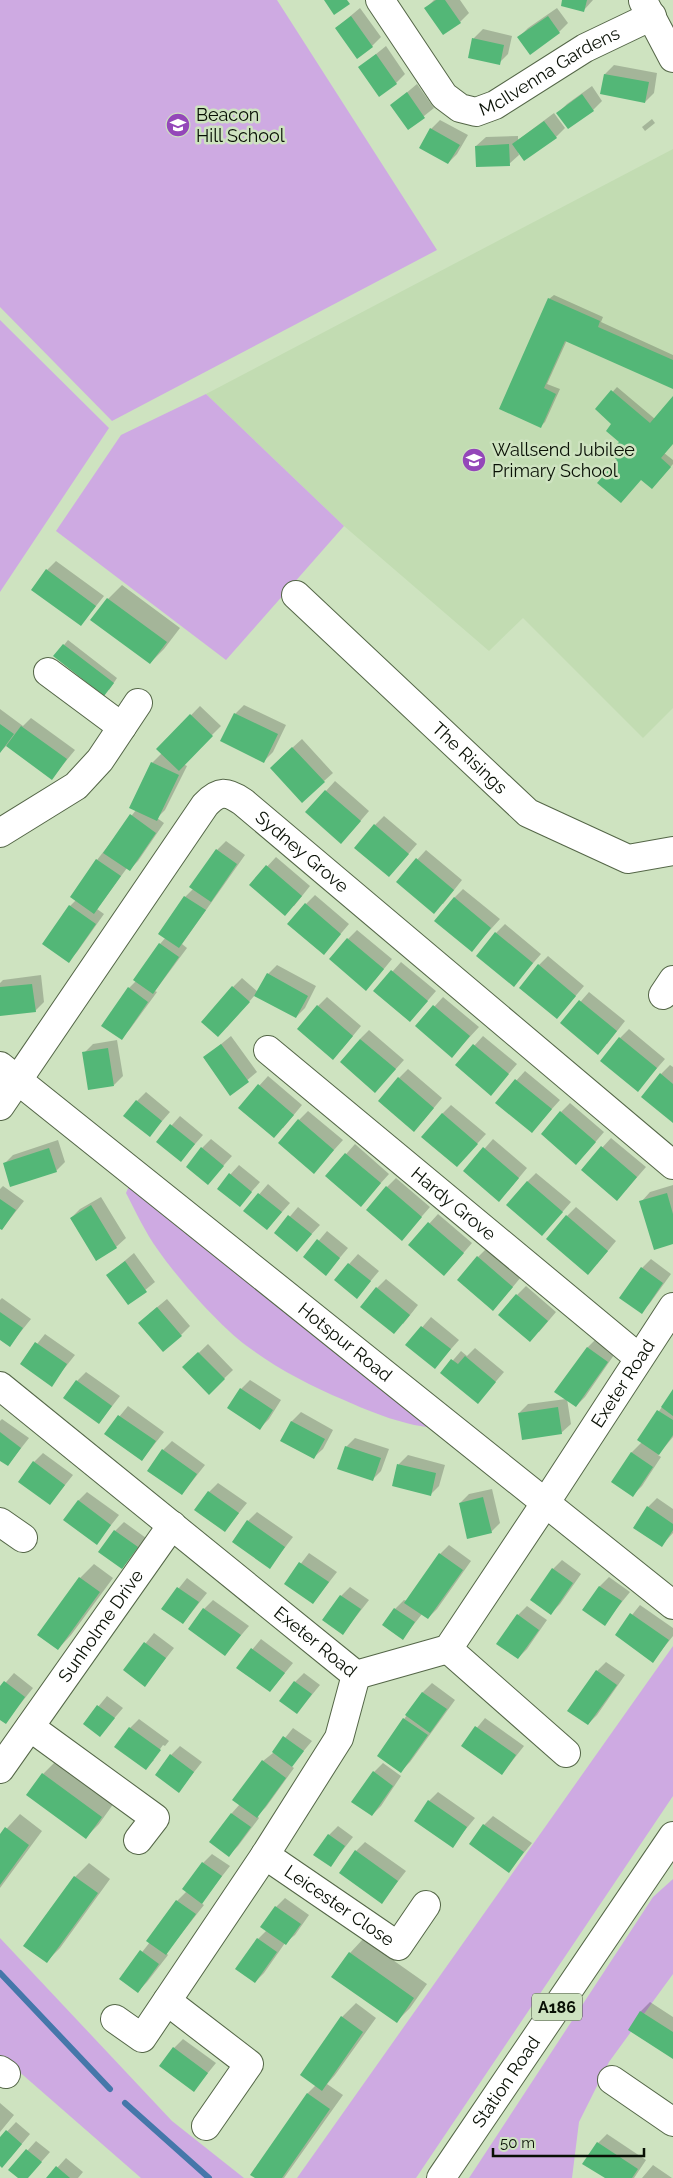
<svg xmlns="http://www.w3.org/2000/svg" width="673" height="2178" viewBox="0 0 673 2178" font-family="Raleway,sans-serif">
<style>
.built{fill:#c2dcb2}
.green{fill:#ceaae2}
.shadow{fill:#0003}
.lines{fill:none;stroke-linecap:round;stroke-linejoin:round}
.stream{stroke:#4577aa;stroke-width:6}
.building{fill:#53b777}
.minor-casing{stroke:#546647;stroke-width:30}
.major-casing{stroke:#546647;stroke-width:30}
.minor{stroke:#fff;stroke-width:28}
.major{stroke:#fff;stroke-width:28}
.labels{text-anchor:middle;stroke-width:5;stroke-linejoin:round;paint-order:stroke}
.shield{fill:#cee3c0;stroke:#444f3d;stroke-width:1}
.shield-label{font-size:16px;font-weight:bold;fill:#091005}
.street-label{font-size:18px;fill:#091005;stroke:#cee3c0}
.poi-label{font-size:18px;fill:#091005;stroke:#cee3c0;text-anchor:start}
</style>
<rect width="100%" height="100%" fill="#cee3c0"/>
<path class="built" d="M673 149V708L643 738 523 618 489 651 344 526 206 394Z"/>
<path class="green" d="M0 0H277L437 250 112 421 0 307Z
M0 320 109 428 0 592Z
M206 394 344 526 226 660 56 531 121 435Z
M129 1186 438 1428C408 1427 370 1412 344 1400 311 1386 280 1370 251 1349 222 1329 178 1279 158 1250 145 1232 136 1212 126 1193Z
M673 1646V1796L416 2178H297Z
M673 1879V1974L609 2062 579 2122 572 2178H469L653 1897Z
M0 1938 172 2121 244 2178H141L0 2055Z"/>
<path class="shadow" d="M434 0H460L469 13 460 22 426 8Z
M564 0H593L584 10Z
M360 8 381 37 372 46 336 28Z
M557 8 568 23 559 32 519 37 528 28Z
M483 29 512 36 508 54 499 63 470 57 474 38Z
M386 46 405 74 396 83 360 67Z
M614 65 657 73 654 93 645 102 602 93 605 74Z
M417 84 434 108 409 128 392 105Z
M592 86 602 101 593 110 558 113 567 104Z
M554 113 565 128 556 137 518 151 519 155 509 164 476 146 486 137 518 136V140Z
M652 119 655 123 645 131 642 127Z
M440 120 468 135 457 154 448 163 431 129Z
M554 295 603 317 601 322 673 355V388L567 340 547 384 560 389 545 422 541 426 549 299Z
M617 387 655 419 673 398V443L664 453 673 460V464L656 483 619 459 621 442 613 424 597 409Z
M56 561 104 596 81 625 47 570Z
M122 585 180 628 164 649 150 663 92 620 108 599Z
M68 640 117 678 109 690 64 645Z
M244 705 286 725 273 752 264 761 235 714Z
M200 706 221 726 183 764 187 766 165 810 157 818 164 823 138 861 129 870 127 868 97 909 104 914 77 952 68 961 70 906 76 900 97 860 136 810 152 763 162 753 158 749Z
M0 709 23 726 31 718 75 750 52 778 7 745 0 752Z
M302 739 333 773 324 781 280 759Z
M335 781 369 811 350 833 307 812Z
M384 816 417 844 398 866 375 825Z
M226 841 245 855 182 944 187 948 155 991 157 992 130 1029 122 1038 129 988 136 981 160 944 166 937 160 933 185 897 194 888 217 850Z
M426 850 462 880 443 904 397 882Z
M276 857 310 886 294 906 250 885Z
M463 889 500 919 472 950 454 898Z
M315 895 349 924 332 944 306 904Z
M505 924 541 954 514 985 496 933Z
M357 930 392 959 375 980 348 939Z
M548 956 584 986 557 1018 539 965Z
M401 962 436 991 410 1021 375 991Z
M277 965 316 986 305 1008 296 1017 255 995 227 1027 233 987 242 978 258 992 268 974Z
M41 975 44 1002 35 1011 0 1015V983L3 980Z
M589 992 625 1021 607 1044 562 1023Z
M327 997 361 1026 342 1049 318 1006Z
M443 997 479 1027 452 1056 417 1026Z
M629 1029 665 1059 638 1090 620 1038Z
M369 1030 404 1060 384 1082 360 1039Z
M231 1036 257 1072 231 1094 204 1058Z
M483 1036 517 1064 491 1094 457 1065Z
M117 1040 123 1076 114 1085 84 1053 93 1044Z
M670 1065 673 1067V1122L661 1074Z
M408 1069 442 1098 423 1121 399 1078Z
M525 1071 560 1100 532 1131 497 1102Z
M268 1076 302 1105 283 1128 240 1107Z
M146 1092 170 1112 150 1135 137 1101Z
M570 1103 604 1132 585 1154 561 1112Z
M451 1105 486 1134 457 1166 442 1114Z
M308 1111 343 1140 314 1172 299 1120Z
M180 1116 203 1135 181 1160 157 1142Z
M611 1138 646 1167 626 1190 583 1169Z
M211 1139 232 1156 208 1183 202 1148Z
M493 1139 527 1168 508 1191 465 1171Z
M58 1140 65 1162 56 1171 4 1164 13 1155Z
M355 1144 389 1174 361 1205 327 1176Z
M239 1165 260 1182 240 1205 218 1188Z
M536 1173 571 1202 551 1225 527 1182Z
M396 1178 430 1207 402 1239 387 1187Z
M268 1184 290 1203 267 1229 245 1211Z
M673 1185V1243L641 1202 650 1192Z
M3 1186 24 1201 2 1229 0 1227V1189Z
M101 1197 126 1238 116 1247 96 1259 71 1218 80 1209Z
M298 1207 320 1225 297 1250 276 1233Z
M576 1207 616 1241 597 1264 567 1216Z
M438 1214 472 1243 453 1265 410 1245Z
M327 1231 348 1248 326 1274 305 1257Z
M487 1248 521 1277 502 1300 478 1257Z
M134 1253 155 1282 128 1304 108 1275Z
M358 1254 379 1271 357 1297 335 1280Z
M651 1259 671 1274 650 1303 641 1312 642 1268Z
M386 1279 418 1305 403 1324 377 1288Z
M526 1286 556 1312 539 1332 517 1295Z
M2 1298 31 1319 10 1345 0 1338V1300Z
M167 1299 190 1326 181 1335 149 1314Z
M431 1317 459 1340 435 1367 407 1345Z
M45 1334 75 1355 51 1385 21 1364Z
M597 1338 616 1352 585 1397 576 1406 567 1399 571 1424 561 1433 519 1413 528 1404 566 1399 556 1392 588 1347Z
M208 1344 233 1370 209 1393 184 1367Z
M475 1348 504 1372 478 1402 442 1373 461 1351 467 1356Z
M86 1372 120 1396 99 1423 77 1381Z
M250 1380 281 1400 269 1419 260 1428 241 1389Z
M673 1391V1437L658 1455 661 1457 642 1486 633 1495 613 1481 632 1452 642 1442 639 1440Z
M128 1406 164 1432 142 1460 105 1434Z
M301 1412 333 1430 323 1449 313 1458 282 1440 292 1421Z
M2 1419 29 1438 8 1465 0 1459V1421Z
M355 1438 389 1449 381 1471 372 1480 346 1447Z
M172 1441 205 1465 182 1494 163 1450Z
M43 1453 73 1475 50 1504 34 1462Z
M408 1455 445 1465 439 1486 430 1495 393 1485 399 1464Z
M218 1483 247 1503 225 1530 209 1492Z
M492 1489 500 1523 491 1532 460 1503 469 1494Z
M87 1492 119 1515 97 1543 78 1501Z
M657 1498 673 1509V1533L662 1545 648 1507Z
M257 1512 293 1537 270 1567 248 1521Z
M124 1522 146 1538 122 1568 115 1531Z
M449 1545 471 1561 437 1609 428 1618 422 1614 403 1638 384 1625 395 1609 404 1600 407 1601 440 1554Z
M309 1553 337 1572 313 1603 286 1583Z
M562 1560 581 1574 560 1604 551 1613 553 1569Z
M94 1564 113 1578 71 1635 58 1649 39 1635 80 1578Z
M609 1577 630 1592 604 1624 584 1610 600 1586Z
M187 1578 207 1593 183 1623 163 1608Z
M350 1587 369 1600 343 1633 341 1596Z
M213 1600 249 1626 225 1654 204 1609Z
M640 1605 673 1628V1636L653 1661 616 1635Z
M527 1606 547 1620 527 1649 518 1658V1615Z
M154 1633 174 1648 145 1685 124 1670Z
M261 1639 293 1663 270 1691 238 1667Z
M606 1662 625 1675 597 1715 588 1724 597 1671Z
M14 1673 33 1688 5 1723 0 1719V1689Z
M304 1673 320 1685 297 1713 295 1682Z
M432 1683 455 1700 410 1762 401 1771 379 1755 423 1692Z
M107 1696 123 1708 100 1735 84 1724Z
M485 1718 524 1746 502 1774 462 1746Z
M139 1719 169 1741 165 1746 163 1745 152 1760H154L146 1768 130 1728Z
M293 1728 312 1741 291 1766 294 1768 266 1807 257 1816 259 1818 238 1846 229 1855 232 1813 240 1804 263 1761 273 1753Z
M180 1746 202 1762 179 1791 171 1755Z
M56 1761 114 1803 99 1824 86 1837 43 1774Z
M383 1763 401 1776 381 1806 372 1815 374 1772Z
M438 1792 475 1818 452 1846 429 1801Z
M20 1814 42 1831 0 1888V1836Z
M493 1816 532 1843 509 1871 484 1825Z
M338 1826 353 1837 331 1865 329 1835Z
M365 1842 406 1871 382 1902 356 1851Z
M212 1854 230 1866 201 1903 204 1905 166 1953 168 1955 147 1982 138 1991 121 1979 150 1942 177 1901 187 1891 203 1863Z
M89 1863 110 1879 60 1948 47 1961 75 1877Z
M285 1898 309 1915 295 1935 285 1943 264 1973 255 1982 237 1969 258 1939 267 1930 276 1907Z
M363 1939 427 1984 410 2008 397 2021 350 1953Z
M650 2002 673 2017V2058L630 2029 641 2011Z
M356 2003 376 2018 335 2075 327 2084 343 2095 284 2178H257L252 2174 308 2093 316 2085 342 2017Z
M183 2039 216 2063 194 2090 174 2048Z
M0 2103 14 2115 0 2132Z
M16 2122 30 2134 11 2157 0 2165V2139Z
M607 2134 646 2160 634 2178H607L598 2143Z
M36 2141 50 2152 27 2178H20L10 2170Z
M66 2158 83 2172 78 2178H48Z
M653 2165 672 2178H642Z"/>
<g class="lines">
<path class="stream" d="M0 1973 110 2089
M125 2103 209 2178"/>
</g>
<path class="building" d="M324 0H347L350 4 334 15Z
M436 0H445L461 23 443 35 424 8Z
M562 0H587L584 12 561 6Z
M351 16 373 47 357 59 335 28Z
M548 16 560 33 530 55 517 37Z
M472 38 504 45 500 65 468 58Z
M376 54 397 84 379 97 358 67Z
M604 74 649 82 645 103 600 94Z
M407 92 425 118 408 130 390 105Z
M582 94 594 111 568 129 556 113Z
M544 121 557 138 524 161 512 144Z
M430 128 460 145 448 164 419 148Z
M509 144 510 166 476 167 475 146Z
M548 298 600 321 598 327 673 360V389L565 341 544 388 556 394 541 428 499 409Z
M611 390 650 423 673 396V444L661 458 671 467 652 489 641 480 621 503 597 483 617 460 609 453 619 442 606 431 611 424 595 409Z
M46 569 96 606 81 626 31 590Z
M107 598 167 642 150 664 90 620Z
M63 644 114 683 104 696 53 656Z
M234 713 278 734 264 763 220 741Z
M190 714 213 736 179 771 156 749Z
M0 724 14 734 0 753Z
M21 726 67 759 52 780 6 746Z
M292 747 325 782 302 803 270 768Z
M151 762 179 775 157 821 129 808Z
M325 790 361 821 341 844 305 812Z
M130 814 156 833 130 871 103 853Z
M374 824 409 854 389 877 354 848Z
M216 849 237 864 211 902 189 887Z
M416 858 454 890 434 914 396 882Z
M96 859 121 876 94 914 70 897Z
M266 865 302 896 285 916 249 885Z
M184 896 206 910 179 948 158 934Z
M454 897 491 928 472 952 434 921Z
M305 903 341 934 324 955 287 924Z
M69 905 96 924 69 963 42 944Z
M495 932 533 963 514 987 476 956Z
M347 938 384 969 366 991 329 959Z
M159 943 179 957 153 994 133 980Z
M538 964 576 996 557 1019 519 988Z
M391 970 428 1001 410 1022 373 991Z
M267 973 308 996 296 1018 254 996Z
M32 984 36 1012 0 1016V987Z
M232 986 250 1002 218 1037 201 1022Z
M128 987 148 1002 122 1040 101 1026Z
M579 1000 617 1031 598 1055 560 1023Z
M317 1005 353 1036 333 1060 297 1029Z
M433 1005 470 1036 452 1058 415 1026Z
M619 1037 657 1068 638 1092 600 1061Z
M360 1039 396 1069 375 1093 340 1062Z
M221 1044 249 1082 230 1096 203 1057Z
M473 1044 509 1074 491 1096 455 1065Z
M108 1048 114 1086 88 1090 82 1052Z
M660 1073 673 1084V1123L641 1097Z
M398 1077 434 1108 414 1132 378 1101Z
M515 1079 552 1109 532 1133 495 1103Z
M258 1084 294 1115 274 1138 238 1108Z
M136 1100 162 1121 150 1137 123 1116Z
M560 1111 596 1142 576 1165 541 1134Z
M442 1113 478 1144 457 1167 421 1137Z
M298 1119 334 1150 314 1174 278 1143Z
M170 1124 195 1144 181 1162 156 1142Z
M601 1146 637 1177 617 1201 581 1170Z
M201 1147 224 1166 208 1185 186 1167Z
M483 1147 519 1178 499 1202 463 1171Z
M49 1148 57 1172 10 1187 3 1163Z
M345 1153 381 1183 361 1207 325 1176Z
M229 1173 252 1192 240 1207 217 1189Z
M527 1181 563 1212 542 1236 506 1205Z
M386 1186 422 1217 402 1241 366 1210Z
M258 1193 282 1212 267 1230 243 1211Z
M667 1193 673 1214V1244L654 1250 639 1201Z
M0 1199 16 1210 2 1230 0 1229Z
M91 1205 117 1248 96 1261 70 1218Z
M288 1215 312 1234 297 1252 274 1233Z
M566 1215 608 1251 588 1275 546 1239Z
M428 1222 464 1253 444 1276 408 1245Z
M317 1239 340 1258 326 1276 303 1257Z
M477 1256 513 1287 493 1311 457 1280Z
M125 1261 147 1292 128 1305 106 1275Z
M348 1263 371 1281 357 1299 334 1280Z
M641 1267 663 1283 642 1314 619 1298Z
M376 1287 410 1315 394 1334 360 1307Z
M516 1294 548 1321 530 1342 498 1315Z
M157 1307 182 1336 163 1352 138 1323Z
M0 1312 23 1328 10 1347 0 1340Z
M421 1326 451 1349 435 1369 405 1345Z
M35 1342 67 1364 52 1387 20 1364Z
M587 1347 608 1362 576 1407 554 1392Z
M198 1352 225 1379 209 1395 182 1367Z
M465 1356 496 1382 478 1404 440 1373 451 1359 458 1364Z
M76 1380 112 1406 99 1424 63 1398Z
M240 1388 273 1410 260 1430 227 1408Z
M673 1389V1416L661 1407Z
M558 1407 562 1434 522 1440 518 1413Z
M657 1410 673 1420V1435L659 1455 637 1440Z
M118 1415 156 1441 142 1461 104 1434Z
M291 1421 325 1439 314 1459 280 1441Z
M0 1432 21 1448 8 1466 0 1461Z
M345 1446 381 1458 373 1481 337 1469Z
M162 1449 197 1474 182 1495 147 1471Z
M631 1452 653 1467 633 1497 611 1482Z
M33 1461 65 1485 50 1505 18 1482Z
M397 1464 436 1473 431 1496 392 1486Z
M208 1491 239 1513 225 1532 194 1510Z
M483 1497 492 1533 467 1539 459 1503Z
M78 1500 111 1525 97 1545 63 1520Z
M647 1506 673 1524V1530L662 1547 633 1528Z
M247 1520 285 1547 270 1569 232 1542Z
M114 1530 138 1547 122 1569 98 1552Z
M439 1553 463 1570 428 1619 404 1603Z
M299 1562 329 1582 313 1604 284 1584Z
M552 1568 573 1583 551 1615 530 1600Z
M79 1577 100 1592 58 1650 37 1635Z
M599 1586 622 1601 605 1626 582 1610Z
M177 1587 199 1602 183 1624 161 1609Z
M340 1595 361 1609 343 1635 322 1620Z
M203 1608 241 1635 225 1656 188 1629Z
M394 1608 415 1622 403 1640 382 1625Z
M630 1613 669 1640 653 1663 615 1635Z
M517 1614 539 1630 518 1659 496 1644Z
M144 1642 166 1658 145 1687 123 1670Z
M251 1648 285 1673 270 1692 236 1668Z
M596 1670 617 1685 588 1725 567 1711Z
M4 1681 25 1697 6 1724 0 1720V1686Z
M294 1681 312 1694 297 1714 279 1701Z
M422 1692 447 1709 430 1733 405 1715Z
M97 1705 115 1718 100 1737 83 1724Z
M403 1718 428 1735 401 1773 377 1756Z
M475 1726 516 1755 502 1775 461 1746Z
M129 1727 161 1750 146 1770 114 1747Z
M283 1736 304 1751 292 1767 272 1752Z
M170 1754 194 1772 179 1793 155 1775Z
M262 1760 286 1778 257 1818 232 1800Z
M373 1771 393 1786 372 1816 351 1802Z
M42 1773 102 1817 86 1839 26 1795Z
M428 1800 467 1827 453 1848 414 1821Z
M231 1813 251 1827 229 1857 209 1842Z
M483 1824 524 1852 509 1873 469 1844Z
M5 1827 29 1845 0 1885V1834Z
M328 1834 345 1846 331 1867 313 1855Z
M355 1850 398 1881 382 1904 339 1873Z
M202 1862 222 1876 202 1904 182 1889Z
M74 1876 98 1893 47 1963 23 1946Z
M176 1900 196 1914 166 1955 146 1941Z
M275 1906 301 1924 286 1945 260 1927Z
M257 1938 277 1952 255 1983 235 1969Z
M140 1950 159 1964 138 1993 119 1979Z
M349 1952 414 1998 397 2023 331 1977Z
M640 2011 673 2032V2059L628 2030Z
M341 2016 363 2032 322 2091 300 2075Z
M173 2047 208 2073 194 2092 159 2066Z
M307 2093 330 2109 282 2178H255L250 2175Z
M6 2130 22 2144 2 2168 0 2166V2137Z
M597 2142 638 2169 632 2178H605L582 2164Z
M26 2149 42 2162 28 2178H18L8 2170Z
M56 2166 70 2178H46Z"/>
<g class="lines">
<g class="minor-casing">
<g id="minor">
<path id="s1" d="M380 0 444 96 460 108 476 112 495 105 585 48 652 16"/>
<path d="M643 1 673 58"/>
<path id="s2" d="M296 595 528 813 628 859 673 851"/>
<path d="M48 672 122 727"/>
<path d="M0 833 76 786 100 760 138 703"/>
<path d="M663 995 673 980"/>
<path id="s3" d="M268 1050 639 1358"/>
<path id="s4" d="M0 1066 673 1605"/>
<path id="s5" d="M0 1106 205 805C219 790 227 791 243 802L673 1165"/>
<path id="s6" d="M0 1386 356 1675 448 1649 546 1502 673 1307"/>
<path d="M0 1522 23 1538"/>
<path d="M448 1649 566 1753"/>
<path d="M30 1727 155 1818 138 1840"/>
<path id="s7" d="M0 1769 172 1525"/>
<path id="s8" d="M265 1855 398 1946 426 1905"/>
<path d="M167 2001 249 2064 206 2126"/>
<path d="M115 2019 142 2038 265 1855 339 1738 356 1675"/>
<path d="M0 2070 6 2074"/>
<path d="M612 2080 673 2122"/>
</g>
</g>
<g class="major-casing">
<g id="major">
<path id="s9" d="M441 2178 673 1836"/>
</g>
</g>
<use href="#minor" class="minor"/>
<use href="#major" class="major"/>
</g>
<defs>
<g id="school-disc" transform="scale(1.25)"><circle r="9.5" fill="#9447b9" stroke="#cee3c0"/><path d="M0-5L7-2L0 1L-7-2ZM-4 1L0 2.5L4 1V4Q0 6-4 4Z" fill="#fff"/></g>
</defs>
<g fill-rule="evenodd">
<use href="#school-disc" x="178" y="125"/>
<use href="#school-disc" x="474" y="460"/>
</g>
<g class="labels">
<rect class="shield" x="532" y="1993.5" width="50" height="27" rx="4"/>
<g class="shield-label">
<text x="557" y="2013">A186</text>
</g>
<g class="street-label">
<text dy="6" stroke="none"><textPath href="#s1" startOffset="236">McIlvenna Gardens</textPath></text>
<text dy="6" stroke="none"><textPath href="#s2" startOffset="238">The Risings</textPath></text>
<text dy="6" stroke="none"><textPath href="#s5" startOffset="485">Sydney Grove</textPath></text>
<text dy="6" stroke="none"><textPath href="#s3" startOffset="241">Hardy Grove</textPath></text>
<text dy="6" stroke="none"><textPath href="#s4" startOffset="442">Hotspur Road</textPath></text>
<text dy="6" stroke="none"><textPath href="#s6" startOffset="872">Exeter Road</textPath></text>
<text dy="6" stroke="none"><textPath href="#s7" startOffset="175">Sunholme Drive</textPath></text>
<text dy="6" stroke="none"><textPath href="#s6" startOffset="406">Exeter Road</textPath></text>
<text dy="6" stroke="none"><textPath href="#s8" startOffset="90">Leicester Close</textPath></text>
<text dy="6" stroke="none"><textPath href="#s9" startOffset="116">Station Road</textPath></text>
</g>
<g class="poi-label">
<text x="196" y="121">Beacon<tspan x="196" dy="21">Hill School</tspan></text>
<text x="492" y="456">Wallsend Jubilee<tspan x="492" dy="21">Primary School</tspan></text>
</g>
</g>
<path d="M493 2148v8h151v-8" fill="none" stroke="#091005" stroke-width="2.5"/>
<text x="500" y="2148" font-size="15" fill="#091005" stroke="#cee3c0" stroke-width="4" paint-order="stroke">50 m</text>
</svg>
